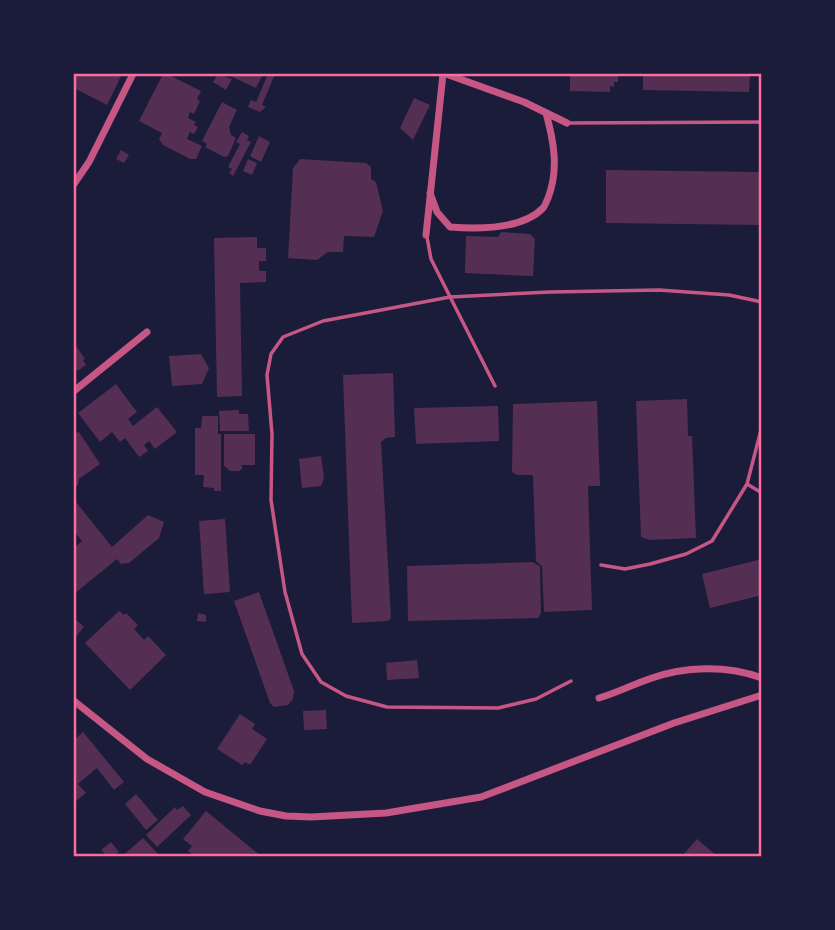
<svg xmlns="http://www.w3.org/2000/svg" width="835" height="930" viewBox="0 0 835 930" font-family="'Golos Text',sans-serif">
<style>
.building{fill:#542f53}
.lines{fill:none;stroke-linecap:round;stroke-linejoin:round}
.service{stroke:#c65784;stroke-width:3.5}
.minor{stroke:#c65784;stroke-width:7}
.neatline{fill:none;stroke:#ff6b9d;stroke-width:2.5}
</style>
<rect width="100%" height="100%" fill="#1b1b3a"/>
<path class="building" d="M74 74H122L107 105 74 88Z
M163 74H167L201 91 197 99 200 101 194 114 190 112 188 118 196 122 194 125 198 127 194 134 190 132 187 139 202 146 196 159H190L163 145 159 139 162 133 139 121Z
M218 74 232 79 226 90 213 82Z
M226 74H263L256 88Z
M268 74H275L262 105 266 107 260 112 248 107 251 100 256 102Z
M570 74H618V82H614V87L610 86V92L570 91Z
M643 74H750L749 92 643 90Z
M414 98 430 105 413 140 400 128Z
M222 102 237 110 229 127 231 135 236 138 228 156 224 157 205 147 207 144 202 141Z
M242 132 249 136 247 140 251 142 233 176 229 173 232 169 228 167 240 144 236 142Z
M259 136 270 142 261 162 250 156Z
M121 150 129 155 124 163 116 159Z
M248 159 257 163 252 175 243 171Z
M300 159 366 163 371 167V179L376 182 383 211 374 237 344 236 343 252H328L317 260 288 258 293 168Z
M606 170 762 172V225L606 223Z
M501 232 530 234 535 239 533 276 465 273 466 236 498 237Z
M257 237V248H266V261H259V271H266V282L240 283 242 396 217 397 214 238Z
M74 343 85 359 83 360 86 365 77 371 74 366Z
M201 354 209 368 202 384 172 386 169 356Z
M393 373 395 437 386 438 381 442 391 618 388 621 352 623 343 375Z
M116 384 137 412 128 419 133 426 157 407 177 432 155 449 149 441 144 445 148 451 139 457 125 438 120 442 112 432 100 442 78 413Z
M687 399 688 436H692L696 538 650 540 641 537 636 401Z
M597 401 600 486H588L592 610 544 612 542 566 536 561 533 475H517L512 472 513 404Z
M498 406 499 441 416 444 414 408Z
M239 410V414H248L249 431H220L219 411Z
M202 416H218V434H221V491H214V488L203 487 204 475H195V428H201Z
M74 428 77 433 79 432 100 464 79 479 78 485 74 488Z
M224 434H255V465H242V469L239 471H230L224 466Z
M321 456 324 478 321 486 302 488 299 459Z
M76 502 112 547 148 515 164 522 159 538 129 563 121 564 117 559 74 594V548L82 541 74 531V504Z
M225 519 230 592 204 594 199 521Z
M762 559V595L710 608 702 574Z
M532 562 540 566 541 613 538 618 408 621 407 566Z
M259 592 294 691 293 699 288 705 274 707 270 703 234 601Z
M119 611 124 615 126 613 138 625 134 629 144 640 148 636 166 655 130 690 85 643Z
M198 613 206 615V622L197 621Z
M74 618 84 627 74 639Z
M417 660 419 678 387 680 386 663Z
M326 710 327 729 304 730 303 711Z
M240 714 255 724 252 729 267 739 250 765 245 762 242 765 217 749Z
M83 732 124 782 114 790 97 768 78 784 86 793 76 801 74 798V740Z
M136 794 158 820 146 830 125 804Z
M183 806 191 815 157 847 146 835 175 807 177 810Z
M206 811 261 856H194L188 851 192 846 183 839Z
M143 838 160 856H122Z
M697 839 717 856H682Z
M111 842 119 852 113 856H107L101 850Z"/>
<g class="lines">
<path class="service" d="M569 123 762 122
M427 237 431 259 495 386
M747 484 762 493
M601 565 625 569 650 564 686 554 712 541 747 484 762 426
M571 681 536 699 498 708 387 707 346 696 321 682 302 654 285 592 271 500 272 434 267 375 271 354 283 337 323 321 450 297 550 292 659 290 729 295 762 302"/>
<path class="minor" d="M446 74 524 102 567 123
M74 184 89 162 133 74
M430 193 437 212 450 227C477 229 522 230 543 208 545 206 547 200 548 198 559 170 554 142 546 113
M426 235 443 74
M74 391 147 332
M599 698C616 693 632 685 649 679 684 666 727 665 762 678
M74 701 147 759 205 792 260 811 286 816 311 817 386 813 481 797 674 723 762 695"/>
</g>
<rect width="835" height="930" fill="none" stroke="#1b1b3a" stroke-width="150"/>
<rect x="75" y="75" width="685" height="780" class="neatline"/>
</svg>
